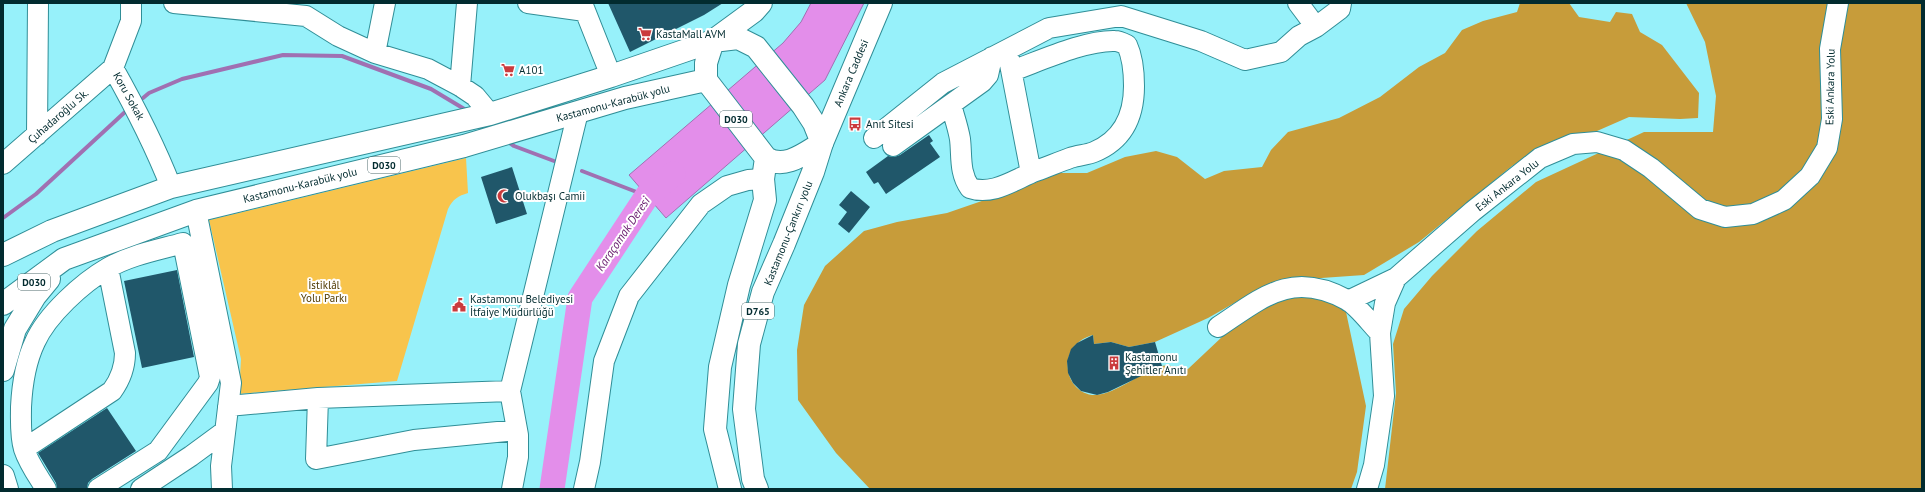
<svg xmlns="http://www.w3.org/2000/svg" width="1925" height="492" viewBox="0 0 1925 492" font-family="'PT Sans',sans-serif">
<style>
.green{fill:#f8c44c}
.forest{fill:#c79c3a}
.water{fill:#e38eea;stroke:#a070b2}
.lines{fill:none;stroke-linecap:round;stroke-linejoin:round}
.stream{stroke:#a070b2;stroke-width:4}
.river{stroke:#e38eea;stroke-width:25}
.building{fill:#20576a}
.minor-casing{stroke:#308e97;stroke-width:22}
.major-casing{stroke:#308e97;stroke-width:24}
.highway-casing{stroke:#308e97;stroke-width:24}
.minor{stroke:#fff;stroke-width:20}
.major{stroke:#fff;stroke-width:22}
.highway{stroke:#fff;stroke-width:22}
.labels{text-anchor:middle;stroke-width:4;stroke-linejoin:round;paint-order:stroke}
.shield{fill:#fff;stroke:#4e6b6d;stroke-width:1}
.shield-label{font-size:10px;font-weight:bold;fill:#022b2f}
.poi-label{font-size:11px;fill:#022b2f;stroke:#fff;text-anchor:start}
.street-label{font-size:11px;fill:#022b2f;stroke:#fff}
.park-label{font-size:11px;fill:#513b02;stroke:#fff}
.water-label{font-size:12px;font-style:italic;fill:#65186b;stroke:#fff}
</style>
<rect width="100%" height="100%" fill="#97f1fa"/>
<path class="green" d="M466 158 468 193C458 196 453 199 448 209L397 381 239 394 241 359 209 220Z"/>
<path class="forest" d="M1520 3H1569L1579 17 1610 22 1616 12 1632 14 1640 32 1662 45 1699 93 1698 118 1680 119 1629 117 1597 131 1553 141 1512 166 1419 242 1364 275 1279 281 1266 285 1208 318 1155 342 1129 347 1111 342 1094 344 1093 335C1053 346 1065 396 1096 395 1115 394 1142 372 1161 366 1168 364 1180 368 1188 369L1223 336 1268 302 1311 294 1335 302 1346 312 1366 406 1357 472 1351 489H870L836 453 798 400 797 350 804 305 825 266 864 231 897 222 947 213 1037 182 1053 173H1087L1125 157 1156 151 1177 157 1205 179 1224 171 1262 167 1271 150 1288 132 1339 118 1380 97 1419 67 1445 53 1462 30 1483 21 1517 12Z
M1686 3H1922V489H1385L1396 393 1393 344 1404 309 1432 276 1477 231 1536 182 1644 132H1713L1716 96 1705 42Z"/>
<path class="water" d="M811 3H864L825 80 666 218 629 175 783 43 801 22Z"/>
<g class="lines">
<path class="stream" d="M143 98 149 93 182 79 283 55 342 56 431 89 466 110
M507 141 514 146 554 161
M582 171 647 196
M3 218 36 194 125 112"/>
<path class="river" d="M552 489 580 298 647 196 673 174"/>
</g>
<path class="building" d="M608 3H723L704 15 630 52Z
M929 135 933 141 930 143 940 157 886 194 878 182 874 184 866 172 888 156 894 157 900 155Z
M512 167 527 214 496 224 481 177Z
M851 191 870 207 849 233 838 224 847 212 839 205Z
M177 270 194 357 142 368 124 281Z
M1093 335 1094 344 1111 342 1129 347 1155 342 1162 366 1108 392 1097 395 1081 391 1073 383 1068 373 1067 361 1071 349 1077 343Z
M107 408 136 451 92 479 88 483 87 489H57L56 483 38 453Z"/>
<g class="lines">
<g class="minor-casing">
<path id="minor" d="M131 3V21L113 68C135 107 155 146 171 187
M174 3 306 16 338 36 375 53 428 69 460 86 475 96 490 114
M528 3 585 11
M582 3 611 76
M1316 27 1340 9 1341 3
M375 53 385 3
M1009 59 1031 173
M460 86 467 3
M951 105C954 116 958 127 960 139 962 155 959 173 970 188 993 196 1015 179 1036 171 1047 167 1059 162 1070 158 1078 155 1087 155 1094 152 1123 140 1134 116 1134 86 1134 72 1133 58 1127 45 1123 43 1119 41 1115 41 1085 40 1040 61 1012 71
M37 135 38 3
M874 138 943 83 1049 28 1121 16 1201 41 1245 60 1281 52 1299 36 1316 27 1298 3
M893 146 982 82 988 75 992 57
M3 164 113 68
M196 211 231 383 221 466 222 489
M1348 301 1396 278
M1218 327C1263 297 1292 270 1347 300 1358 306 1371 324 1380 333
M510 391 518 435V457L512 489
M318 398 316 459 414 440 517 430
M228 406 318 398 510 391 578 112
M24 449 112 391C120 380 125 367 125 353L108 268
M46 489C38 476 29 464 24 449 20 436 21 421 21 407 22 386 25 363 35 342 47 315 82 283 108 268 130 255 158 250 183 243L210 377 208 383 158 451 98 489
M141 489 191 456 225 431
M584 489 590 462 604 361 629 296 701 204 727 186 748 180 763 179
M1367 489 1374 465 1384 396 1380 333 1385 303 1396 278 1473 211 1540 158 1573 144 1597 142 1624 150 1651 168 1700 209 1725 217 1753 214 1784 200 1810 176 1827 148 1832 119 1830 49 1838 3"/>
</g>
<g class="major-casing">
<path id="major" d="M713 41 754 11 761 3
M822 143 881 3
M3 476 7 489"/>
</g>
<g class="highway-casing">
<path id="highway" d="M706 80 766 158C785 170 805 153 822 143
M706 80V63L713 41
M3 255 52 231 171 187 490 114 611 76 713 41 738 38 756 47 803 106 814 123 822 143
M3 304 64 259 196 211 464 146 625 98 706 80
M3 370 15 329 35 296 49 279
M730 489 715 429 720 367 739 285 765 200 763 179 766 158
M757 489 753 479 744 409 749 344 763 292 784 244 813 172 822 143"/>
</g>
<use href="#minor" class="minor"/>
<use href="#major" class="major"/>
<use href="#highway" class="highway"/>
</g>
<defs>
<g id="supermarket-bare" transform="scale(1.08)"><path d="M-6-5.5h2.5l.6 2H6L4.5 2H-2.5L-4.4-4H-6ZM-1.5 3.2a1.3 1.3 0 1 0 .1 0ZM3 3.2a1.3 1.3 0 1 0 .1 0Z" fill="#ca3b3d" stroke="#fff" stroke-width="2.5" paint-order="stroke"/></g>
<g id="bus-bare" transform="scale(1.08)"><path d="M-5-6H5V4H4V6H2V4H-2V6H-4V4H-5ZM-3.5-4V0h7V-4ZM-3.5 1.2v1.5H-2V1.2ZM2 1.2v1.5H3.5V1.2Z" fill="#ca3b3d" stroke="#fff" stroke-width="2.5" paint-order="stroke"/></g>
<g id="mosque-bare" transform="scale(1.08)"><path d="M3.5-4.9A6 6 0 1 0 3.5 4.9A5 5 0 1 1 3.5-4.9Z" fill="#ca3b3d" stroke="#fff" stroke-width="2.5" paint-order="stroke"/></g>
<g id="civic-bare" transform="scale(1.08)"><path d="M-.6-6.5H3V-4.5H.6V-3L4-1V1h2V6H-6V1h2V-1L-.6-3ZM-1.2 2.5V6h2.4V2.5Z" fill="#ca3b3d" stroke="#fff" stroke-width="2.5" paint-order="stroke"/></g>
<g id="building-bare" transform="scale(1.08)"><path d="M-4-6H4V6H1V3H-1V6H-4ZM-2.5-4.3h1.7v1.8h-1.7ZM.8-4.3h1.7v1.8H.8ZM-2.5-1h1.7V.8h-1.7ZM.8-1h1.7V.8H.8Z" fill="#ca3b3d" stroke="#fff" stroke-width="2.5" paint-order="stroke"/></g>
</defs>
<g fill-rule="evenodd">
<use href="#supermarket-bare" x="645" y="34"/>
<use href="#supermarket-bare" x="508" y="70"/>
<use href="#bus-bare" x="855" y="124"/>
<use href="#mosque-bare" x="504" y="196"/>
<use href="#civic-bare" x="459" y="305"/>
<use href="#building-bare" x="1114" y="363"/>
</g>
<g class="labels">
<g class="shield">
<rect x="720" y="111" width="32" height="16" rx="3"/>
<rect x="368" y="157" width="32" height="16" rx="3"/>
<rect x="18" y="274" width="32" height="16" rx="3"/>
<rect x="742" y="303" width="32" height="16" rx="3"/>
</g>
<g class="shield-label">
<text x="736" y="123">D030</text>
<text x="384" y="169">D030</text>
<text x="34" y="286">D030</text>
<text x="758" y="315">D765</text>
</g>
<g class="poi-label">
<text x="656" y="38">KastaMall AVM</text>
<text x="519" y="74">A101</text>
<text x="866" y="128">Anıt Sitesi</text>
<text x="515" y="200">Olukbaşı Camii</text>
<text x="470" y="303">Kastamonu Belediyesi<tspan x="470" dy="13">İtfaiye Müdürlüğü</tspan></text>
<text x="1125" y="361">Kastamonu<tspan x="1125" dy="13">Şehitler Anıtı</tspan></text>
</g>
<g class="street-label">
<text transform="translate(851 73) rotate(-67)" y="4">Ankara Caddesi</text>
<text transform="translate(1830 87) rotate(-89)" y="4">Eski Ankara Yolu</text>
<text transform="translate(129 96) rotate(61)" y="4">Koru Sokak</text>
<text transform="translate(613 103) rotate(-15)" y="4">Kastamonu-Karabük yolu</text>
<text transform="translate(58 116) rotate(-41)" y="4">Çuhadaroğlu Sk.</text>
<text transform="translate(300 185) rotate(-14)" y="4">Kastamonu-Karabük yolu</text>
<text transform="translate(1507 185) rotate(-38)" y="4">Eski Ankara Yolu</text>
<text transform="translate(788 233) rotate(-68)" y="4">Kastamonu-Çankırı yolu</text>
</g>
<g class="park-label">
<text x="324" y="289">İstiklâl<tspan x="324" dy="13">Yolu Parkı</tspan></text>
</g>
<g class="water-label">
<text transform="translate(623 234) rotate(-56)" y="4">Karaçomak Deresi</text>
</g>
</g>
<rect width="1925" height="492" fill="none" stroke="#022b2f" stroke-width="8"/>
</svg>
